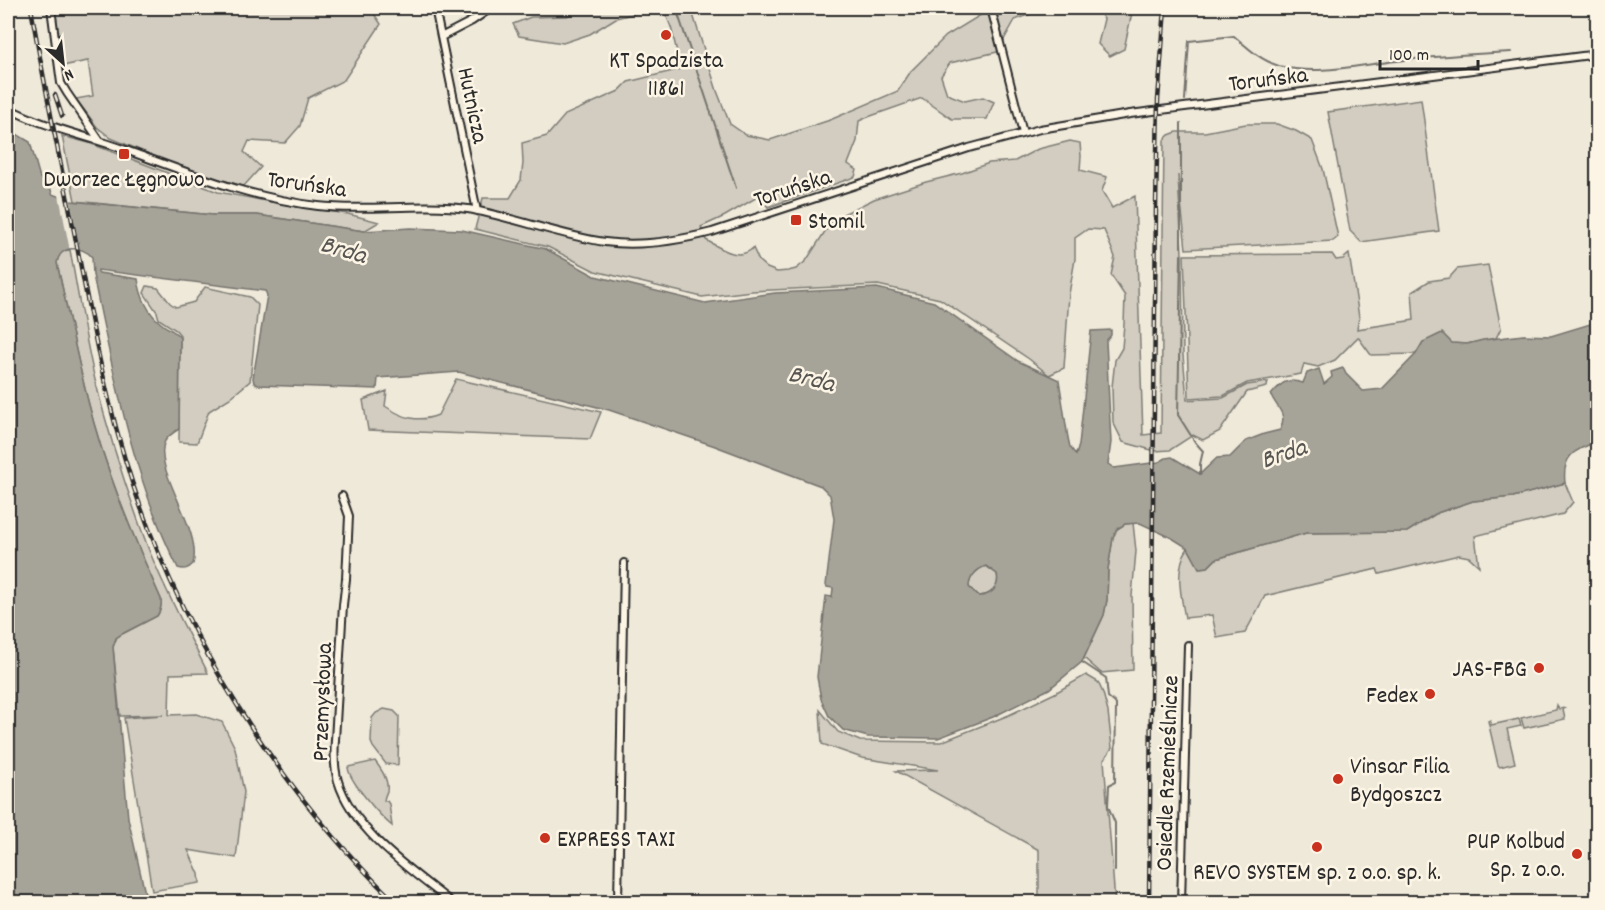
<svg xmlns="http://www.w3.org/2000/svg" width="1605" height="910" viewBox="0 0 1605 910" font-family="Dekko,sans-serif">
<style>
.green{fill:#d2cdc0;stroke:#7e7c76;stroke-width:1.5}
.water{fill:#a6a399;stroke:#75736d;stroke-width:1.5;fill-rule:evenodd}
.pier{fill:#efe9da}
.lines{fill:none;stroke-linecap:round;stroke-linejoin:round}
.stream{stroke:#75736d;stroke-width:2}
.minor-casing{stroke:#2b2b2b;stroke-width:10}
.minor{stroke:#fcf5e5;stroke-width:6}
.rail-casing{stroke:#2b2b2b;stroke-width:4.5}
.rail{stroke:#fcf5e5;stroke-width:2;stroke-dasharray:7;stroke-linecap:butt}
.poi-dot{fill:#c8321e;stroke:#fcf5e5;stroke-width:2}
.labels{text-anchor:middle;stroke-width:5;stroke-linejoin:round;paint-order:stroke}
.poi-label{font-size:24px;fill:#2b2b2b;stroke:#fcf5e5}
.street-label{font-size:24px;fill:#2b2b2b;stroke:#fcf5e5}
.water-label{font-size:26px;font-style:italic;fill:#565552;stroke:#fcf5e5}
</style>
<rect width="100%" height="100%" fill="#efe9da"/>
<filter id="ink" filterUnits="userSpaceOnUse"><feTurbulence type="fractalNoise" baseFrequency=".0167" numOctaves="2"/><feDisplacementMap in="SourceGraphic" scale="12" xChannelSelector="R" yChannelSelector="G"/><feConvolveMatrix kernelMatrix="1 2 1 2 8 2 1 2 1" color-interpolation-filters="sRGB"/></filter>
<g filter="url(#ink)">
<path class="green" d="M54 8H370L381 24 344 80 308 98 300 126 285 143 249 141 244 152 261 167 244 186 211 177 161 159 111 138 97 127 76 99 93 96 88 61 62 66Z
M582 8H691L717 91 730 124 746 135 770 140 830 120 898 91 911 71 946 36 992 8H1046L1015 20 997 52 950 63 941 76 947 94 965 101 983 97 994 102 987 119H952L922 98 868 117 859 121 857 141 848 164 857 170 855 177 768 207 759 196 725 216 701 227 706 240C720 248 739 262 753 248L759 261 767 268 777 272 788 271 796 269 806 261 833 219 874 199 926 182 962 173 989 163 1015 161 1038 149 1070 141 1080 143 1081 156 1080 170 1107 177 1102 191 1112 208 1135 196 1143 435 1161 433 1164 140 1169 135 1177 132H1205L1246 124H1277L1296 131 1312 140 1323 169 1338 237 1333 241 1186 249 1178 175 1182 254 1183 355 1187 400 1223 398 1247 385 1268 382 1267 387 1247 392 1220 431 1203 440 1193 435 1170 450 1155 451 1123 442 1113 422 1112 387 1115 360 1122 348 1124 324 1125 296 1111 275 1115 257 1104 230 1088 229 1075 238V259L1069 294 1064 368 1049 375 1029 359 940 299 878 285 752 291 702 297 595 271 548 247 475 229 483 198H510L521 180 523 163 522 143 547 136 565 115 619 91 628 82 681 69 671 27 664 10 645 11 616 18 590 34 563 43 519 36 513 24 531 17 567 16Z
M1096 8H1133L1124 49 1110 56 1098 44 1104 19Z
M1421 99 1439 231 1361 242 1350 231 1328 112Z
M62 136 89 143 218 192 299 207 348 214 379 222 364 231 257 215H213L75 201Z
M70 250C78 293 85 337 95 380 109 436 127 491 147 545 164 589 187 631 208 673L170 674 169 715 196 714 222 722 235 748 244 792 236 858 188 850 199 874 200 883 152 891 124 718 163 715 120 716 113 647 117 637 122 634 157 616C161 610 162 606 161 599 132 534 104 467 87 397 76 353 67 308 57 263 58 255 61 250 70 250Z
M1332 254 1336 260 1343 259 1349 254 1359 317 1357 329 1414 320 1412 292 1429 281 1449 278 1457 269 1488 265 1501 328 1496 338 1467 344 1423 342 1416 354 1371 355 1358 337 1335 360 1318 367 1304 364 1301 374 1247 383 1223 396 1189 398 1184 255Z
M147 286 158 288 170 303 176 307 194 302 205 287 250 297 258 305 250 381 230 398 209 411 197 443 179 442 180 335 176 330 159 319 157 312 144 293Z
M456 379 601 412 590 439 368 430 363 400 387 391 385 406C403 418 418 423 438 415Z
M1565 483 1573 502 1563 514 1475 536 1479 566 1469 557 1459 555 1379 574 1377 569 1265 596 1245 633 1217 638 1212 615 1185 618C1181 595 1174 568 1188 548L1199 568 1208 567 1216 559 1306 533 1407 532 1437 513 1473 501 1513 497Z
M1133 523 1136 551 1132 596 1133 670 1101 673 1084 658 1104 615 1107 600 1108 569 1113 538 1117 529 1125 524Z
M986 566 997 574C1000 587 991 596 978 596L969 587C969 577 977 569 986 566Z
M1086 675 1098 682 1103 693 1108 712 1112 748 1104 760 1115 902H1039V850L896 771 938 770 862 758 822 744 820 710 838 732 860 741 941 742 1009 715 1055 693Z
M1557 705 1559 709 1565 708 1563 710 1565 719 1524 728 1521 718 1556 710Z
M384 709 394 711 399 716 398 765 386 764 373 747 371 742 372 718 376 713Z
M1519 719 1521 726 1507 729 1515 763 1500 767 1498 765 1488 721 1490 720 1491 725Z
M375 761C381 769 389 780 387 791 386 794 384 797 384 801H387L389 804 392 826C381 817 348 780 348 767Z"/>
<path class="water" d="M8 129 30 142 40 178 50 186 52 194 71 201 213 215H257L364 231 410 228 462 230 546 249 595 276 705 303 775 293 877 288 934 302 1018 361 1059 380 1068 438 1070 447 1076 455 1079 445 1091 331 1111 330V335L1106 341 1111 442 1108 464 1114 468 1159 462 1166 458 1172 457 1200 474 1217 458 1230 457 1246 441 1264 434 1280 430C1288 413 1277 409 1271 395 1282 382 1286 378 1303 383L1307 373 1319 369 1324 384 1332 377 1331 372 1343 368 1346 374 1363 391 1382 389 1416 354 1423 342 1442 333 1452 343 1467 344 1483 340 1523 335 1551 336 1597 322V442C1573 450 1562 456 1565 483L1513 497 1473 501 1437 513 1407 532 1306 533 1216 559 1208 567 1199 568 1188 548 1172 538 1140 523 1125 524 1117 529 1113 538 1108 569 1107 600 1104 615 1082 662 1049 689 993 717 938 738 868 737 843 730 829 716 821 699 817 677 826 596 832 597 833 588 827 587 826 585 834 519 830 495 821 486 715 446 609 410 459 372 378 378 377 389 258 385 254 383 253 378 267 295 265 291 98 270V272L99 273 138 279C140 295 148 314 162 324 168 329 176 331 180 338L179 429C174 432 168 436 165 441 151 468 203 529 193 564 188 569 185 570 178 568 133 480 113 371 93 275L92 257C82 245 60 245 57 263 67 308 76 353 87 397 104 467 132 534 161 599 162 606 161 610 157 616L122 634 116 638 113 647 128 818 147 902H8ZM986 566 997 574C1000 587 991 596 978 596L969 587C969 577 977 569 986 566Z"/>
<path class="pier" d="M59 195H64L66 201V198L70 197 80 250H75V248H69V246Z"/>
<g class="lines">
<path class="stream" d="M676 8 736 188
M1185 100 1189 41 1234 36C1248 48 1260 60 1279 66 1317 76 1358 65 1397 61 1435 56 1472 54 1511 52
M1181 247V123
M1181 255 1178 415 1195 442 1203 451 1200 464V474
M1082 662 1106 678 1108 697 1115 703 1116 705 1115 782 1109 785 1108 806 1115 823V871"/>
<g class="minor-casing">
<path id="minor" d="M51 8 61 83 67 93 100 141
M435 8 477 211
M991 8 1023 133
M441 37 472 21 491 8
M8 108C44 127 84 135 123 149 187 172 249 198 318 206 368 212 418 202 468 209 514 217 558 235 605 242 641 247 677 241 712 232L969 148 1040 129 1130 114 1598 54
M342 496 349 516 346 579 343 605 335 740C334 754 334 768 338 781 353 831 412 871 451 902
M618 902 624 563
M1181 902 1188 645"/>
</g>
<use href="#minor" class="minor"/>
<g class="rail-casing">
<path id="rail" d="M31 8C44 84 60 160 75 236 91 319 106 402 132 482 184 639 277 787 395 902
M55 95 62 116
M1149 902 1156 206 1158 100 1165 8"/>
</g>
<use href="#rail" class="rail"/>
</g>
</g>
<g class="poi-dot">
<circle cx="666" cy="35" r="6"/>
<rect x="118" y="148" width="12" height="12" rx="3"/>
<rect x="790" y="214" width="12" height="12" rx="3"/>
<circle cx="1539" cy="668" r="6"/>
<circle cx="1430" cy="694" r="6"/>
<circle cx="1338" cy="779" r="6"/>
<circle cx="545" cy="838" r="6"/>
<circle cx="1317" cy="847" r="6"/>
<circle cx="1577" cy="854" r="6"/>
</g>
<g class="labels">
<g class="poi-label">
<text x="666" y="67">KT Spadzista<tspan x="666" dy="28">11861</tspan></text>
<text x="124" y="186">Dworzec Łęgnowo</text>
<text x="808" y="228" text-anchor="start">Stomil</text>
<text x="1527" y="676" text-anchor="end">JAS-FBG</text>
<text x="1418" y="702" text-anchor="end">Fedex</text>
<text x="1350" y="773" text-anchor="start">Vinsar Filia<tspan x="1350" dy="28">Bydgoszcz</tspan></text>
<text x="557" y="846" text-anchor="start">EXPRESS TAXI</text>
<text x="1565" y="848" text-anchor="end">PUP Kolbud<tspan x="1565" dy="28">Sp. z o.o.</tspan></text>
<text x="1317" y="879">REVO SYSTEM sp. z o.o. sp. k.</text>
</g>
<g class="street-label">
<text transform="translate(1268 78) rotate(-7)" y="8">Toruńska</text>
<text transform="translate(474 105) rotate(78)" y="8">Hutnicza</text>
<text transform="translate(307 183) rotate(8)" y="8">Toruńska</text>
<text transform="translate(792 187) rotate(-18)" y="8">Toruńska</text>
<text transform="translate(321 702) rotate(-88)" y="8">Przemysłowa</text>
<text transform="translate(1166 773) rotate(-88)" y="8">Osiedle Rzemieślnicze</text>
</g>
<g class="water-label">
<text transform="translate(344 248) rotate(16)" y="9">Brda</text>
<text transform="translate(812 377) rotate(14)" y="9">Brda</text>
<text transform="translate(1283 452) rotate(-19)" y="9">Brda</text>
</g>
</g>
<rect width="1605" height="910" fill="none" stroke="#fcf5e5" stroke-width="30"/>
<rect x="15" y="15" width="1575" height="880" fill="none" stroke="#2b2b2b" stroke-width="2" filter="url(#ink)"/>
<g transform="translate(63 63) rotate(153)" stroke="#fcf5e5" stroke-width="4.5" paint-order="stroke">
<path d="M0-4.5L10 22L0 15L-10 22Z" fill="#2b2b2b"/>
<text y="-9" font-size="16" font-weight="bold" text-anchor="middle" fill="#2b2b2b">N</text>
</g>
<path d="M1380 60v9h98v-9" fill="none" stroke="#2b2b2b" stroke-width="3"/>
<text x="1389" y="60" font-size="18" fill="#2b2b2b" stroke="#fcf5e5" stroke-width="4.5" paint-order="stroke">100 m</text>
</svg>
